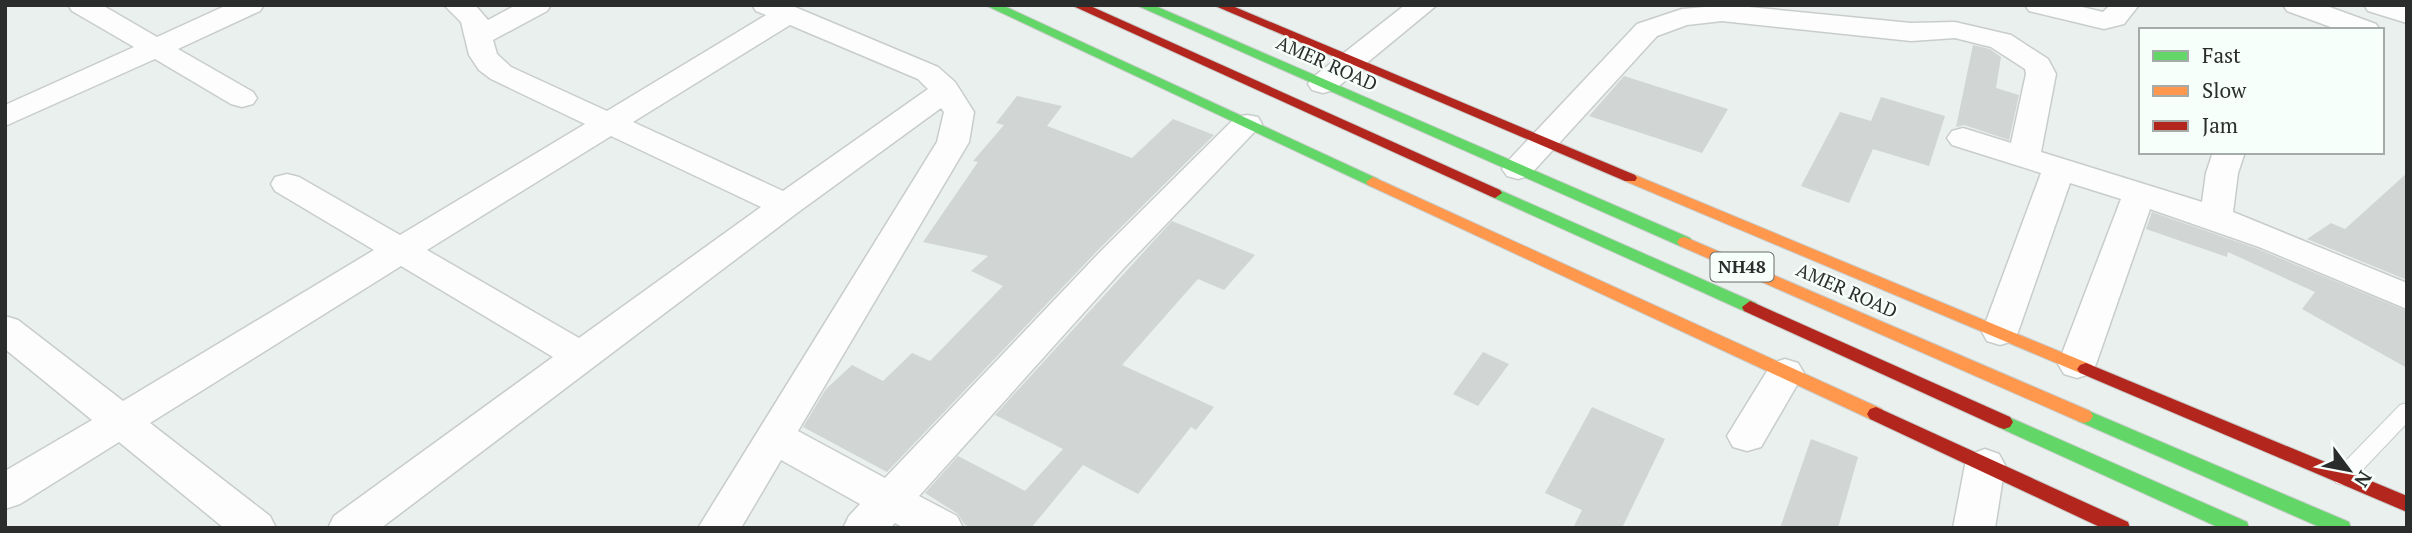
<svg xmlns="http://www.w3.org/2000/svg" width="2412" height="533" viewBox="0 0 2412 533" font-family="'PT Serif',serif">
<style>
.building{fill:#d1d5d3}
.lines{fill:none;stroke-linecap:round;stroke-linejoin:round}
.lane-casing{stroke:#c8cdcb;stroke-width:2}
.street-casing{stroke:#c8cdcb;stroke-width:3}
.fast-casing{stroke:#c8cdcb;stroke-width:2}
.slow-casing{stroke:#c8cdcb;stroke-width:2}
.jam-casing{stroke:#c8cdcb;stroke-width:2}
.lane{fill:#fcfdfc;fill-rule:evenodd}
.street{fill:#fcfdfc;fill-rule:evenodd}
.fast{fill:#63d668;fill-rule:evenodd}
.slow{fill:#ff974d;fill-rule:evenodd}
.jam{fill:#b3261e;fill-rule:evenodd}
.labels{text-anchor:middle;stroke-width:5;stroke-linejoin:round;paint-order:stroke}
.shield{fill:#f7fffb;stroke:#686c6a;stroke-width:2}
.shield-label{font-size:18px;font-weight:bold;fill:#2a2d2c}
.street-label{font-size:19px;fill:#2a2d2c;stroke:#f7fffb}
</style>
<rect width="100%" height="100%" fill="#eaf0ed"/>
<path class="building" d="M1973 45 1990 49 2001 57 1996 88 2019 95 2009 140 1964 125 1956 127Z
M1624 76 1728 109 1702 153 1589 116Z
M1017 96 1062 106 1047 126 1132 158 1173 119 1214 135 1098 250 887 472 803 427 826 389 852 365 883 381 912 353 930 361 1003 286 971 271 988 256 923 242 978 162 973 161 1004 125 996 123Z
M1881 97 1945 116 1929 166 1873 149 1849 203 1801 186 1840 112 1871 121Z
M2407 173V280L2307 239 2331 223 2345 229Z
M2152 212 2258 249 2407 311V368L2302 309 2315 292 2228 252 2227 257 2146 229Z
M1172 221 1255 255 1224 290 1198 279 1122 365 1214 407 1196 430 1191 427 1138 494 1083 465 1031 528H971L964 524 958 514 925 493 958 456 1025 491 1063 449 995 415Z
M1483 352 1509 364 1478 406 1453 394Z
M1592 407 1665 439 1622 528H1573L1582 510 1545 493Z
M1811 439 1858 457 1838 528H1780Z"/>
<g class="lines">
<g class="lane-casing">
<path id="lane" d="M2407 403V423L2350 483 2343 485 2336 483 2333 477 2336 471 2400 405Z"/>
</g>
<g class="street-casing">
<path id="street" d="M68 5H102L157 37 227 5H264L260 11 178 49 253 92 257 98 253 104 242 107 231 104 155 59 5 126V105L134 47 72 11Z
M444 5H475L488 20 516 5H551L547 11 493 40 497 54 511 67 607 111 766 15 756 11 752 5H790L938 67 955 82 974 112 969 142 798 431 885 478 1100 252 1236 117 1247 115 1258 117 1262 124 1124 268 919 496 957 516 963 528H904L895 523 890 528H843L849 516 860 504 781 460 741 528H698L937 142 944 112 941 108 797 213 381 528H328L334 516 553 357 401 266 150 423 270 516 276 528H224L119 442 20 504 5 509V471L92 420 5 349V316L18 320 123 401 374 250 275 191 271 184 275 177 287 174 299 177 400 235 585 124 491 79 479 70 469 55 461 22ZM790 25 918 79 928 89 783 191 633 122ZM611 136 761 207 579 338 427 250Z
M1405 5H1437L1334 90 1323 93 1312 90 1308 84 1312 78Z
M1728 5 1911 23 1955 22 2011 35 2048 59 2056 74 2041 152 2202 202 2206 173 2213 152H2245L2238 173 2233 212 2407 283V309L2259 247 2150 209 2096 364 2090 374 2077 378 2064 374 2058 364 2121 199 2070 183 2018 332 2013 341 2000 345 1987 341 1982 332 2041 173 1952 145 1947 138 1952 131 1963 128 2011 143 2026 74 2025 69 1991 47 1955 38 1911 41 1722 21 1687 25 1657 36 1529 176 1518 179 1507 176 1502 169 1507 162 1637 24 1682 9Z
M2025 5H2074L2103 12 2110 5H2139L2124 24 2104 29 2029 11Z
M2283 5H2324L2376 24 2380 30H2339L2287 11Z
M2364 5 2407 6V23L2368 11Z
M1785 359 1798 363 1804 373 1761 447 1747 451 1733 447 1727 436 1772 363Z
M1985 449 1999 454 2005 465 1995 528H1953L1965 465 1971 454Z"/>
</g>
<g class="fast-casing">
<path id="fast" d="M985 5H1002L1378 179 1380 182 1373 187 1368 185Z
M1136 5H1153L1690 238 1693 242 1685 247 1680 246Z
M1495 188 1756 303 1758 307 1756 311H1744L1490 196 1488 193Z
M2084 409 2349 522 2351 528H2322L2078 421 2075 416 2078 411Z
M2004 415 2247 522 2249 528H2220L1998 427 1995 422 1998 417Z"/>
</g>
<g class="slow-casing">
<path id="slow" d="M1630 173 2092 365 2095 369 2092 373H2080L1625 181 1623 178 1625 175Z
M1373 177 1882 409 1885 414 1882 419 1876 421 1870 419 1368 185 1366 182Z
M1685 237 2090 411 2093 416 2090 421 2084 423 2078 421 1680 246 1677 242 1680 238Z"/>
</g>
<g class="jam-casing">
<path id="jam" d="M1071 5H1088L1500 190 1502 193 1495 198 1490 196Z
M1213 5H1230L1635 175 1637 178 1635 181H1625Z
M1750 301 2010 417 2013 422 2010 427 2004 429 1998 427 1744 311 1742 307Z
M2086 363 2407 496V512L2080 373 2077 369 2080 365Z
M1876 407 2128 522 2130 528H2102L1870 419 1867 414 1870 409Z"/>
</g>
<use href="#lane" class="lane"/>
<use href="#street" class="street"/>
<use href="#fast" class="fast"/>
<use href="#slow" class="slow"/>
<use href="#jam" class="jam"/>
</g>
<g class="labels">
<rect class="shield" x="1710.5" y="252.5" width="63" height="29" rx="5"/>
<g class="shield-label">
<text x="1742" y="273">NH48</text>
</g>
<g class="street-label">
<text transform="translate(1327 63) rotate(24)" y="7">AMER ROAD</text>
<text transform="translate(1847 290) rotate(24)" y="7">AMER ROAD</text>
</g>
</g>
<rect width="2412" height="533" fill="none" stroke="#2a2d2c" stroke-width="14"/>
<rect x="2139" y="28" width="245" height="126" fill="#f7fffb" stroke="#a5aba8" stroke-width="2"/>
<rect x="2153" y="51" width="35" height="10" fill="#63d668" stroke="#a5aba8" stroke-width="2"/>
<text x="2202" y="63" font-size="21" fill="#2a2d2c">Fast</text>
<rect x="2153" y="86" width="35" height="10" fill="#ff974d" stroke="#a5aba8" stroke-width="2"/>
<text x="2202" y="98" font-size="21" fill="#2a2d2c">Slow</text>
<rect x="2153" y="121" width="35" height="10" fill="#b3261e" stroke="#a5aba8" stroke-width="2"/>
<text x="2202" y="133" font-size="21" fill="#2a2d2c">Jam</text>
<g transform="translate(2349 470) rotate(122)" stroke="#f7fffb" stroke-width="5" paint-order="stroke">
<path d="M0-5L12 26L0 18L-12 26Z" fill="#2a2d2c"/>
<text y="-10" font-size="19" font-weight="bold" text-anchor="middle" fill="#2a2d2c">N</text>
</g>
</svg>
